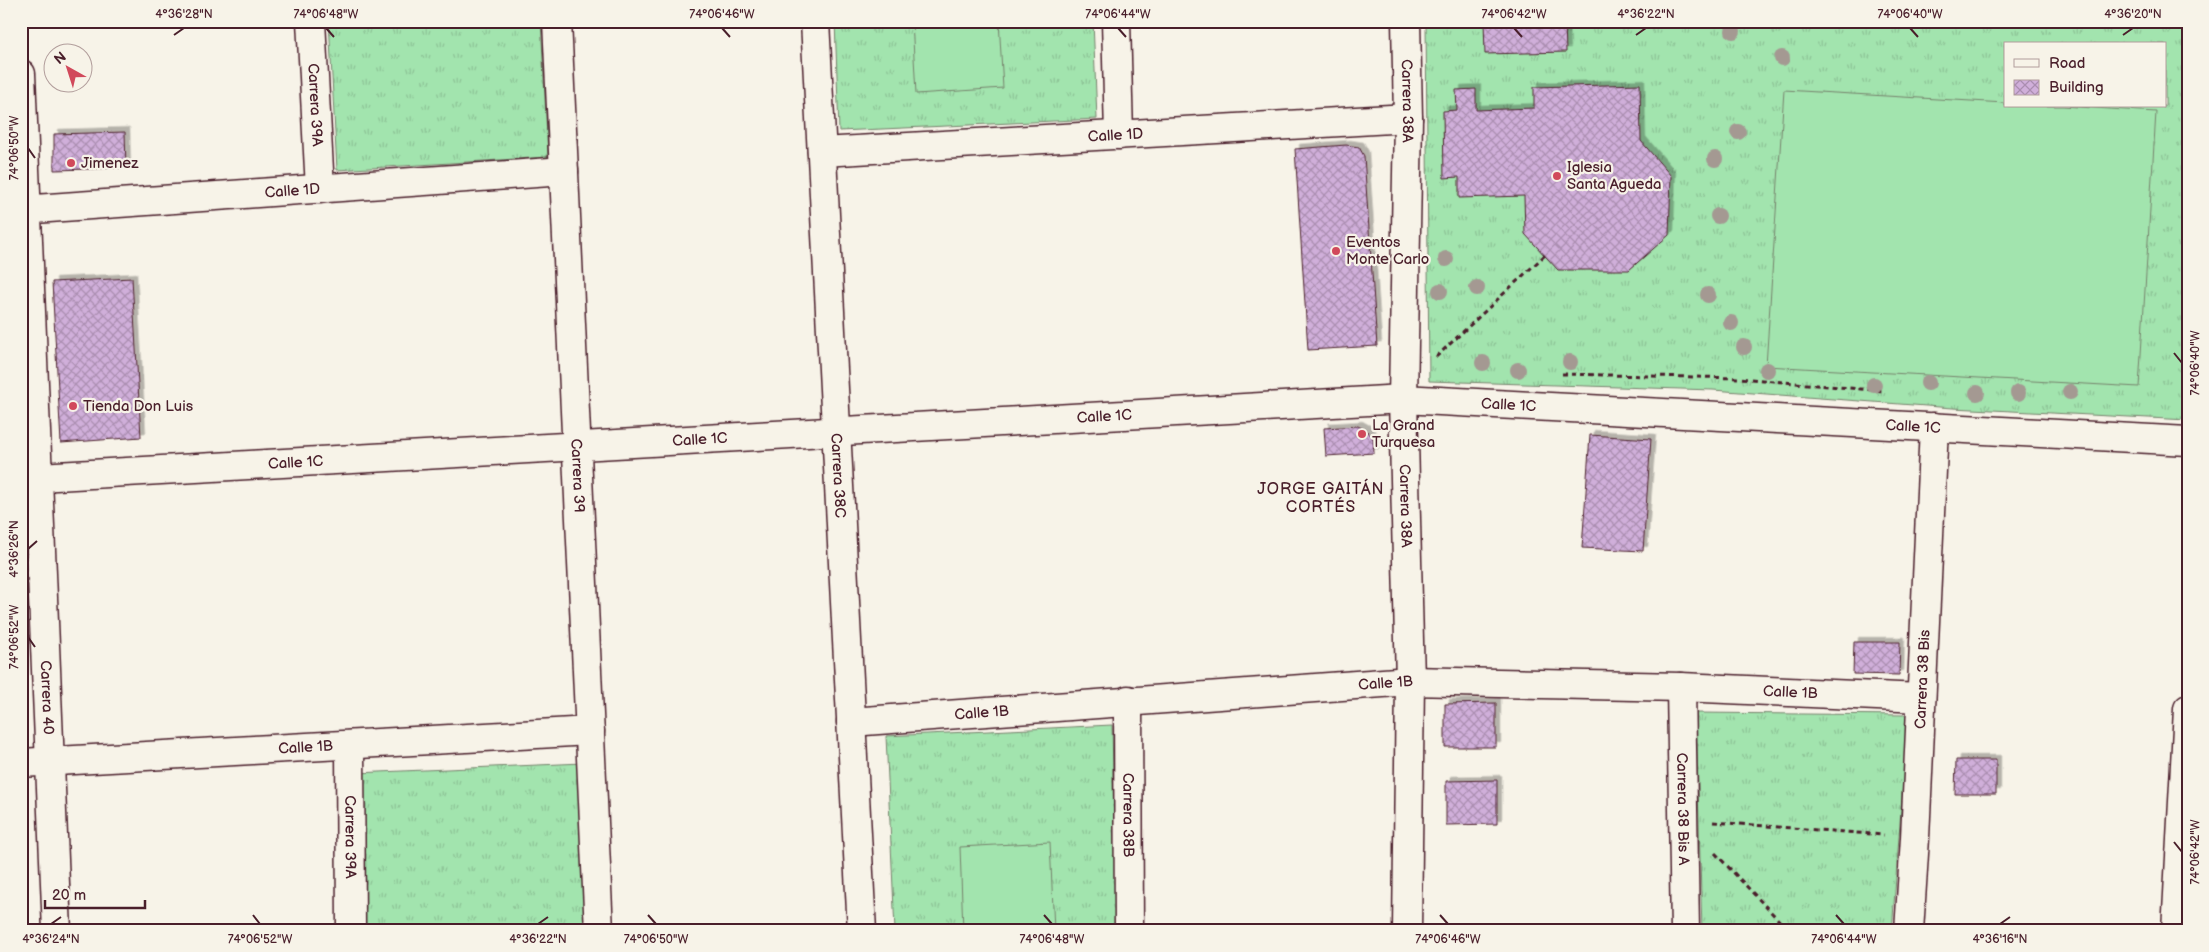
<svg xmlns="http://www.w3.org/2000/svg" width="2209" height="952" viewBox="0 0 2209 952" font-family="'Balsamiq Sans',sans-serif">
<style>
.grass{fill:url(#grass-tufts);stroke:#76826c;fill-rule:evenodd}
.garden{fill:#a2e4ae;stroke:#76826c}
.building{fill:url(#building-cross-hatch);stroke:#4a1f2b;filter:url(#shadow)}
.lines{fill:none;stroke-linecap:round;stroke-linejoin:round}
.minor-casing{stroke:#4a1f2b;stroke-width:31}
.path{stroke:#4a1f2b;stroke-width:3;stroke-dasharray:5 4;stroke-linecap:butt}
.minor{stroke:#f7f3e8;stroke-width:28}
.tree{fill:#a49992}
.ticks{fill:none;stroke:#4a1f2b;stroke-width:2}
.poi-dot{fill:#d1495b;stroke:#f7f3e8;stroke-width:2}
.labels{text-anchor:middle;stroke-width:4.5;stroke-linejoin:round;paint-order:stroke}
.street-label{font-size:15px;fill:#4a1f2b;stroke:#f7f3e8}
.poi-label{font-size:15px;fill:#4a1f2b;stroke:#f7f3e8;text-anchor:start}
.neighbourhood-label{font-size:16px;letter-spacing:1px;fill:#4a1f2b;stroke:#f7f3e8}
.neatline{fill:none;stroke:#4a1f2b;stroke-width:2}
.ticks-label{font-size:12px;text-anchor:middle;fill:#4a1f2b}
</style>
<defs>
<pattern id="grass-tufts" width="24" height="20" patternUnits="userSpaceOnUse" patternTransform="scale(1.25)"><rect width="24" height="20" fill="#a2e4ae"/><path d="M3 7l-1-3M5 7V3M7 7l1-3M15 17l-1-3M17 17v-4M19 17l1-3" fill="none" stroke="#8dc396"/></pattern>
<pattern id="building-cross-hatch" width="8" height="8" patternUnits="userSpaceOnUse" patternTransform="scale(1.25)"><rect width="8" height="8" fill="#d0afda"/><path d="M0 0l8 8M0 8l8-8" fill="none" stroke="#ab8eb1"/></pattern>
<filter id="shadow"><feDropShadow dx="4.5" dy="-4.5" stdDeviation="0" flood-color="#0004"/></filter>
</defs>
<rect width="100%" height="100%" fill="#f7f3e8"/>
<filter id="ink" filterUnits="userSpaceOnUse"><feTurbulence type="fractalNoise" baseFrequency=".02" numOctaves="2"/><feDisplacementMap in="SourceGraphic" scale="10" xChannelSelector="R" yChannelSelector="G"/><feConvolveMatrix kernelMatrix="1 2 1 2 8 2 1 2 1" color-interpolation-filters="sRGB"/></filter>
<g filter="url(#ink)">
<path class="grass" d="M329 21H541L548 157 337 170Z
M835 21H1093L1097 119 839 131Z
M1426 21H2188V420L1953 408 1713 390 1429 381ZM2005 44H2165V106H2005Z
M1696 713 1908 715 1892 931H1702Z
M1112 725 1116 931H895L886 736Z
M583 763 589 931H363L357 773Z"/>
<path class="garden" d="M912 21H999L1003 88 916 94Z
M1784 90 2005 103V106H2063L2156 112 2139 387 1766 366Z
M1050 842 1054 931H963L960 847Z"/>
<path class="building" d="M1484 21H1565L1566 52 1485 54Z
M1640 84 1641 141 1671 176 1669 235 1629 270H1558L1525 234 1524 196 1459 198V177L1444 178 1443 111 1457 110 1456 90 1476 89V110L1534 108V87Z
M125 132 126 168 54 170V134Z
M1346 145 1359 147 1364 156 1377 346 1308 350 1295 149Z
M132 278 141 437 61 443 52 282Z
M1358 426 1367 431 1373 438 1374 453 1326 456 1324 428Z
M1590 435 1651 439 1643 551 1582 548Z
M1854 642H1900L1899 675 1853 674Z
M1496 703V747H1445V704Z
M1956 760H1996V794H1955Z
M1497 780V824L1446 825V781Z"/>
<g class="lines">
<g class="minor-casing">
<g id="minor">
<path id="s1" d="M311 21 320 189"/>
<path id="s2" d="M557 21 599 931"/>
<path id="s3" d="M815 21 862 931"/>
<path d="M1116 21 1119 135"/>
<path id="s4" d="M1406 21 1408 118 1403 399 1410 681 1407 931"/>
<path id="s5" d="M21 74 57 931"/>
<path id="s6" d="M822 152 1408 118"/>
<path id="s7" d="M21 210 564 171"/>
<path id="s8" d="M21 478 1403 399 2188 441"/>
<path id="s9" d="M1681 687 1685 931"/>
<path id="s10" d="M1128 700 1129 931"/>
<path id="s11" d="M851 722 1410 681 1681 687 1921 698"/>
<path id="s12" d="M350 745 351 931"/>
<path id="s13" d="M21 763 590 731"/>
<path id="s14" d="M1909 931 1915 838 1934 427"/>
<path d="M2176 931 2188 709"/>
</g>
</g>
<path class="path" d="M1436 357 1545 255
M1562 374 1740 378 1883 391
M1713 822 1884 835
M1715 853 1789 931"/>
<use href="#minor" class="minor"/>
</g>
<g class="tree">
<circle cx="1733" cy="31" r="8"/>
<circle cx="1782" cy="58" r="8"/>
<circle cx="1738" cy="132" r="8"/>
<circle cx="1715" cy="159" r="8"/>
<circle cx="1718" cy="216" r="8"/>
<circle cx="1446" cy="259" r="8"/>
<circle cx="1477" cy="288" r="8"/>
<circle cx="1440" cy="291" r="8"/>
<circle cx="1708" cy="295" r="8"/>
<circle cx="1731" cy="323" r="8"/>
<circle cx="1744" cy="347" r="8"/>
<circle cx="1570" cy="362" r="8"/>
<circle cx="1483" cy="363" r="8"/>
<circle cx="1518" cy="370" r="8"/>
<circle cx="1767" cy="370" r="8"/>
<circle cx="1928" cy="383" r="8"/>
<circle cx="1874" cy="385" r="8"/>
<circle cx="2070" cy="392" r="8"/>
<circle cx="1977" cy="393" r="8"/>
<circle cx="2018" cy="393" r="8"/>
</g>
</g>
<path class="ticks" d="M326 28 334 37M722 28 730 37M1118 28 1126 37M1514 28 1522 37M1910 28 1918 37M174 35 184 28M1636 35 1646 28M2123 35 2133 28M28 148 35 158M2174 353 2182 363M28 549 37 541M28 637 35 647M2174 842 2182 852M253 915 260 924M648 915 656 924M1044 915 1052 924M1440 915 1448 924M1836 915 1844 924M51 924 61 917M538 924 548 917M2000 924 2010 917"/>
<g class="poi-dot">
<circle cx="71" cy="163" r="5"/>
<circle cx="1557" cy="176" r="5"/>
<circle cx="1336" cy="251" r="5"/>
<circle cx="73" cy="406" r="5"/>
<circle cx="1362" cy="434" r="5"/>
</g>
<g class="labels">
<g class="street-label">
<text dy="5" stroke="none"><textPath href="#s4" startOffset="80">Carrera 38A</textPath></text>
<text dy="5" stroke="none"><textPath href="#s1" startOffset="84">Carrera 39A</textPath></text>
<text dy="5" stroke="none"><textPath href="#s6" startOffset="294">Calle 1D</textPath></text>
<text dy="5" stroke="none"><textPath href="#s7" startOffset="272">Calle 1D</textPath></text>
<text dy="5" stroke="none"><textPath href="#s8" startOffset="1490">Calle 1C</textPath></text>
<text dy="5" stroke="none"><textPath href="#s8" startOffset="1085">Calle 1C</textPath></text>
<text dy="5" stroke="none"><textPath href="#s8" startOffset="1895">Calle 1C</textPath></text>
<text dy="5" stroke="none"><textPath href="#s8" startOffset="680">Calle 1C</textPath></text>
<text dy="5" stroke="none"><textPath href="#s8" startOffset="275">Calle 1C</textPath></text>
<text dy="5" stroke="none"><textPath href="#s2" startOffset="455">Carrera 39</textPath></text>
<text dy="5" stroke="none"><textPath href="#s3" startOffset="455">Carrera 38C</textPath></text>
<text dy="5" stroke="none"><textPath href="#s4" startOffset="485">Carrera 38A</textPath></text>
<text dy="5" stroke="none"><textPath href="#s14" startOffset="252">Carrera 38 Bis</textPath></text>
<text dy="5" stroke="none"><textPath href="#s11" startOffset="536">Calle 1B</textPath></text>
<text dy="5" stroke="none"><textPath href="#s11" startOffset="941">Calle 1B</textPath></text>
<text dy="5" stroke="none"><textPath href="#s5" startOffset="624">Carrera 40</textPath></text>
<text dy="5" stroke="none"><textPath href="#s11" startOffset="131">Calle 1B</textPath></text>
<text dy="5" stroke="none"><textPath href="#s13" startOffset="285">Calle 1B</textPath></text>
<text dy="5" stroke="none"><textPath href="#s9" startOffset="122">Carrera 38 Bis A</textPath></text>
<text dy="5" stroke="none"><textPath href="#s10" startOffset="115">Carrera 38B</textPath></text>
<text dy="5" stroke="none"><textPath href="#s12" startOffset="92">Carrera 39A</textPath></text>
</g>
<g class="poi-label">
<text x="81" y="168">Jimenez</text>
<text x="1567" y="172">Iglesia<tspan x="1567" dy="17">Santa Agueda</tspan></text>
<text x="1346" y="247">Eventos<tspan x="1346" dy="17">Monte Carlo</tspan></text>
<text x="83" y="411">Tienda Don Luis</text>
<text x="1372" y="430">La Grand<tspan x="1372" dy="17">Turquesa</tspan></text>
</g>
<g class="neighbourhood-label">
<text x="1321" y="494">JORGE GAITÁN<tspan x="1321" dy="18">CORTÉS</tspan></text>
</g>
</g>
<rect width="2209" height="952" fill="none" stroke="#f7f3e8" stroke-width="55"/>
<rect x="2004" y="42" width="162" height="65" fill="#f7f3e8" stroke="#b29e9c"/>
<rect x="2014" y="59" width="25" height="8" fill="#f7f3e8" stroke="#b29e9c"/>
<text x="2049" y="68" font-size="15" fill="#4a1f2b">Road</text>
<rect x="2014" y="80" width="25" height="15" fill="url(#building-cross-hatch)" stroke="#b29e9c"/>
<text x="2049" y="92" font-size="15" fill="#4a1f2b">Building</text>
<g transform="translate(68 68) rotate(321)"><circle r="24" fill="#f7f3e8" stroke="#b29e9c"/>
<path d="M0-4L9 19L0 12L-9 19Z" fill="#d1495b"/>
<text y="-8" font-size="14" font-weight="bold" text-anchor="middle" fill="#4a1f2b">N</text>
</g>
<path d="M45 900v8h100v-8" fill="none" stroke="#4a1f2b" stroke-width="2.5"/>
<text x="52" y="900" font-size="15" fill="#4a1f2b" stroke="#f7f3e8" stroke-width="4" paint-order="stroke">20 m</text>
<rect x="28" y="28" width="2154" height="896" class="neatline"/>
<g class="ticks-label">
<text x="184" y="18">4°36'28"N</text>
<text x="326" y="18">74°06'48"W</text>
<text x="722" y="18">74°06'46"W</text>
<text x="1118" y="18">74°06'44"W</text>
<text x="1514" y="18">74°06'42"W</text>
<text x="1646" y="18">4°36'22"N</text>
<text x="1910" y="18">74°06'40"W</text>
<text x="2133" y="18">4°36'20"N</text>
<text transform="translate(14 148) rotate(-90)" y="4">74°06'50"W</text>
<text transform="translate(2195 363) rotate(-90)" y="4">74°06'40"W</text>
<text transform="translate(14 549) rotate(-90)" y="4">4°36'26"N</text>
<text transform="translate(14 637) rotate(-90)" y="4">74°06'52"W</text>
<text transform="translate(2195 852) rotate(-90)" y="4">74°06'42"W</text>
<text x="51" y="943">4°36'24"N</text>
<text x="260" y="943">74°06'52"W</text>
<text x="538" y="943">4°36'22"N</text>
<text x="656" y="943">74°06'50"W</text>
<text x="1052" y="943">74°06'48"W</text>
<text x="1448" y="943">74°06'46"W</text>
<text x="1844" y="943">74°06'44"W</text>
<text x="2000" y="943">4°36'16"N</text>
</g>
</svg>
